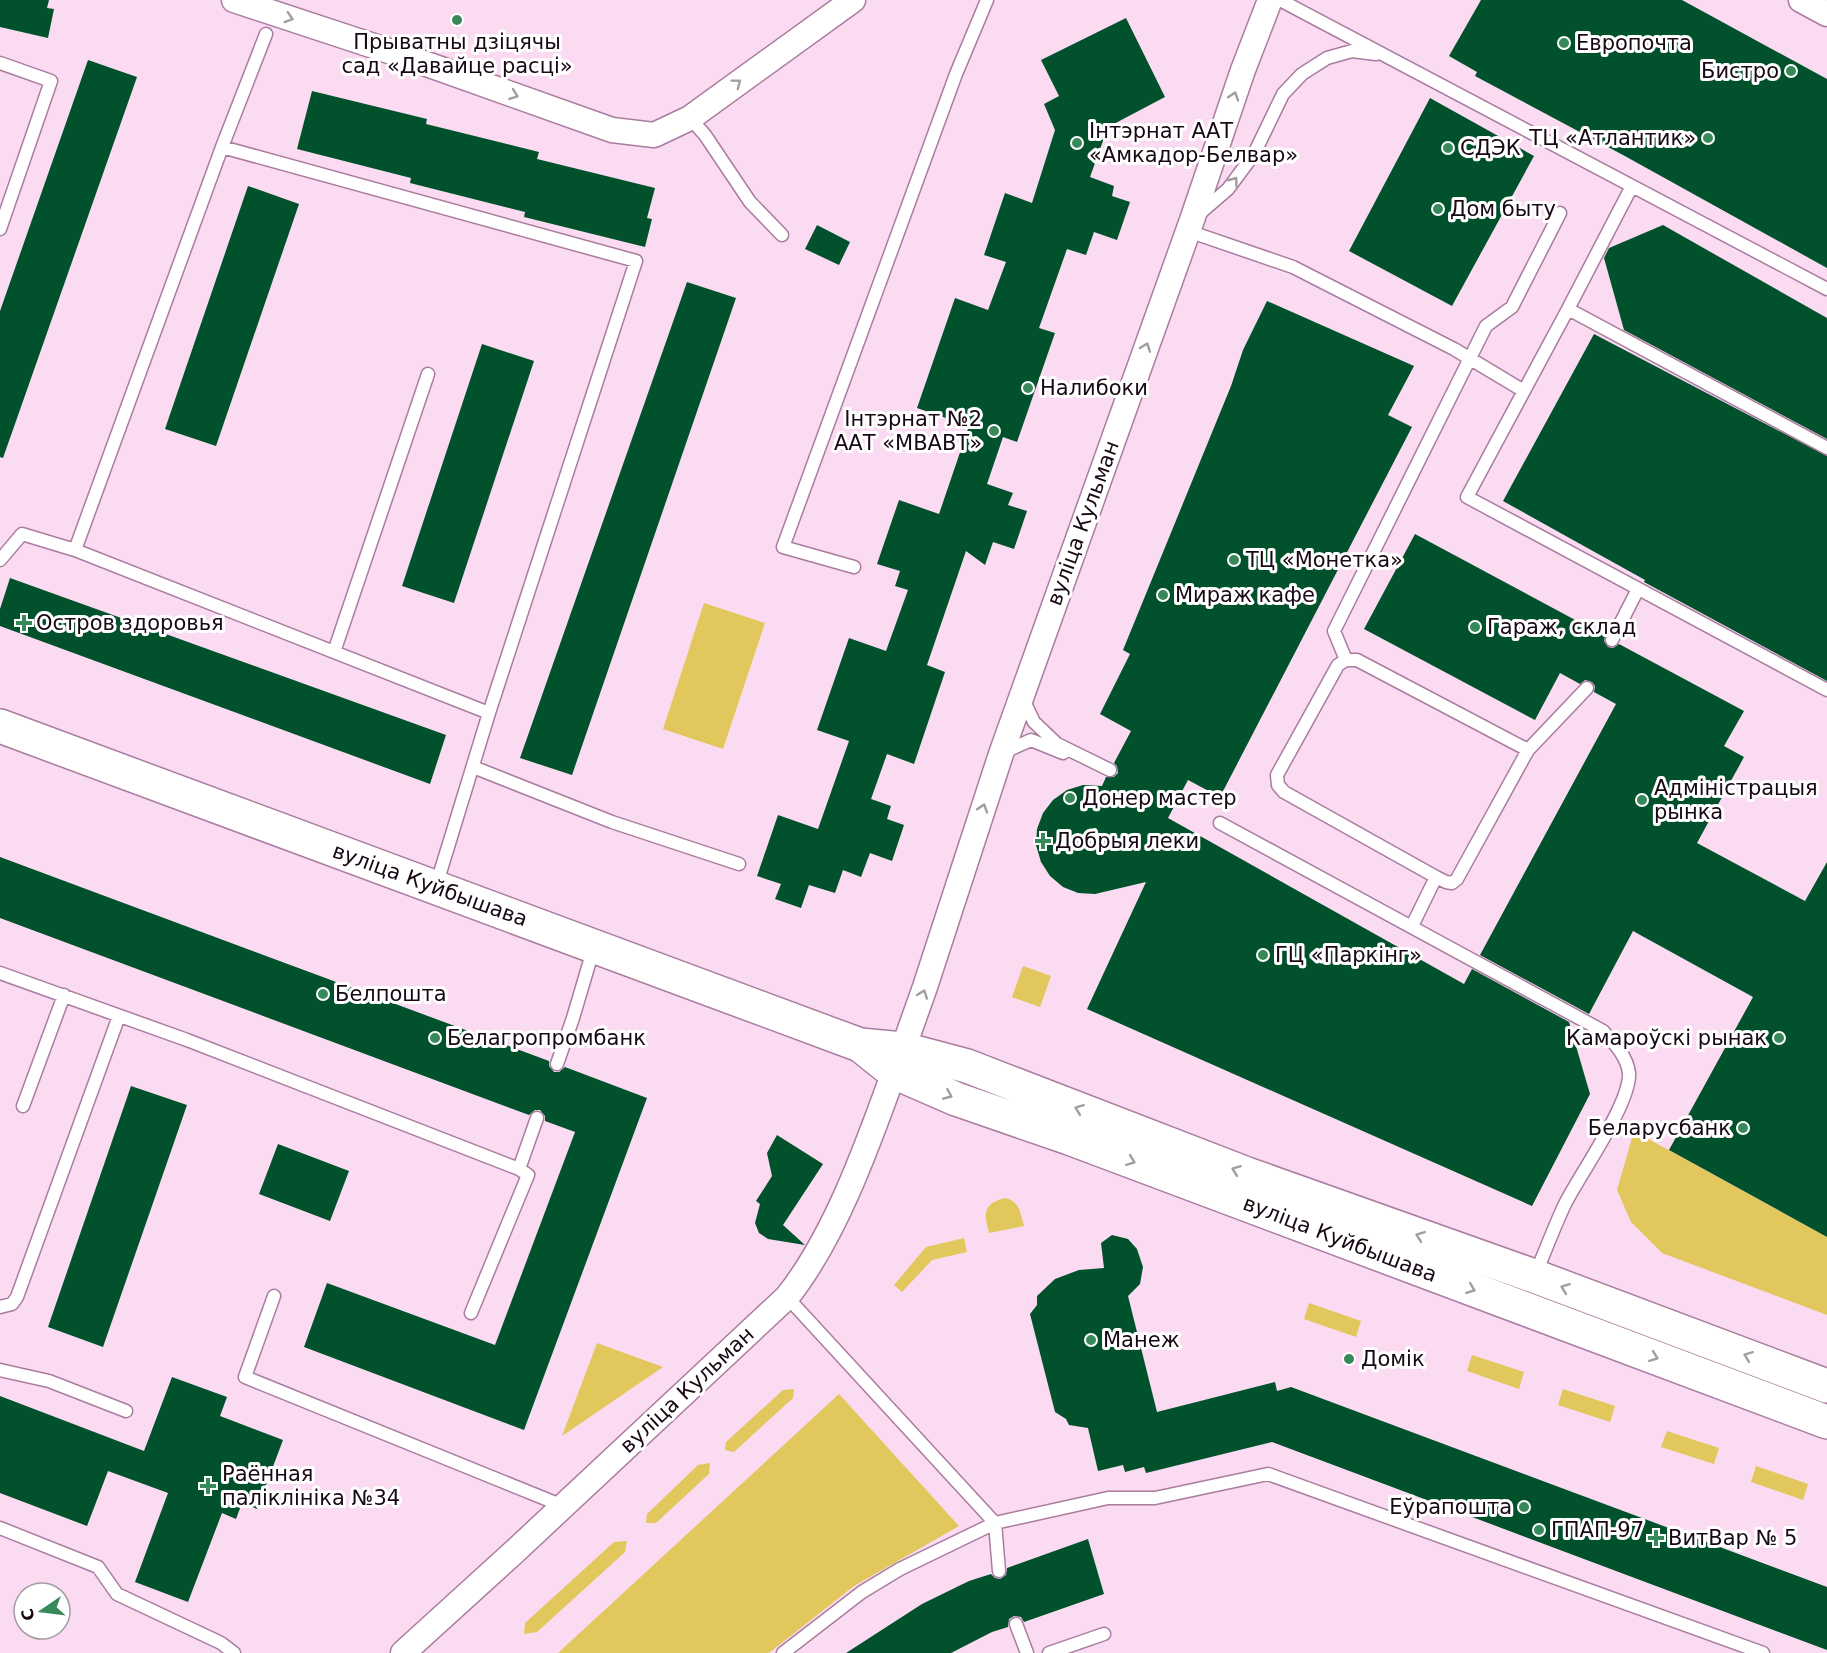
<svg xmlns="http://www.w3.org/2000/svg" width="1827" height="1653" viewBox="0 0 1827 1653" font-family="'DejaVu Sans',sans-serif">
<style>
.green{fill:#e2c75d}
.building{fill:#00512c}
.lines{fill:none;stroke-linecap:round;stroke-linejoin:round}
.lane-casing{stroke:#aa7c9f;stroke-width:15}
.street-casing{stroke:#aa7c9f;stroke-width:27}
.secondary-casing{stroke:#aa7c9f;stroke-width:36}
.lane{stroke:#fff;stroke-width:12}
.street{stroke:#fff;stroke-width:24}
.secondary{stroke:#fff;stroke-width:33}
.oneway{stroke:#a39ca1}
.poi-dot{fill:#37895a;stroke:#fff;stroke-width:2}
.labels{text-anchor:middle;stroke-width:6;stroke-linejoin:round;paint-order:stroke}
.poi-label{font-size:21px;fill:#180714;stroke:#fff;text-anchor:start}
.street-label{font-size:21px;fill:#180714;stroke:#fff}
</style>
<rect width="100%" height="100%" fill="#fadbf2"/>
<path class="green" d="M704 603 765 623 723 749 663 729Z
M1023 966 1051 976 1040 1007 1012 997Z
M1634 1131 1827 1237V1315L1662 1253 1631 1222 1617 1190Z
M1005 1198C1020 1202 1020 1212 1024 1226L989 1233C984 1214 982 1204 1005 1198Z
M964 1238 967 1252 932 1260 902 1292 894 1285 926 1247Z
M1309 1303 1361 1321 1356 1337 1304 1319Z
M597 1343 663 1367 562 1436Z
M1472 1355 1524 1372 1519 1389 1467 1371Z
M794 1389 793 1398 734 1452 725 1450 726 1442 783 1390Z
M1563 1389 1615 1406 1610 1422 1558 1405Z
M839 1394 959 1526 854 1586 769 1653H558Z
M1667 1431 1719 1448 1714 1464 1661 1447Z
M710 1463 709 1474 656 1523H646L647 1514 698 1465Z
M1756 1466 1808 1484 1803 1500 1751 1482Z
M627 1541 625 1552 537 1632 524 1634 525 1623 614 1542Z"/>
<path class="building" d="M0 0H49L47 8 54 9 48 38 0 27Z
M1481 0H1682L1827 79V268L1623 155 1475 76 1477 72 1449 56Z
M1126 18 1165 97 1108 127 1090 177 1114 186 1112 196 1130 202 1117 240 1094 232 1086 255 1067 249 1039 328 1055 333 1017 442 1003 437 987 484 1013 493 1008 505 1027 511 1014 549 993 542 985 565 966 551 927 665 945 672 914 764 887 754 871 799 891 806 887 819 904 825 892 861 870 853 861 877 843 870 835 893 809 885 801 908 775 899 781 884 757 876 778 815 818 829 849 741 817 730 849 638 886 651 908 590 895 586 900 571 877 564 899 500 939 514 969 426 917 408 955 298 988 310 1006 262 984 255 1005 193 1032 203 1055 130 1044 104 1059 96 1041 60Z
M88 60 137 77 3 458 0 457V311Z
M312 91 427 119 426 124 539 152 537 159 655 188 647 218 652 219 645 247 524 217 525 212 410 183 411 178 297 149Z
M1430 98 1534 156 1452 306 1349 251Z
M248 186 299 204 216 446 165 429Z
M817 225 850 242 839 265 805 249Z
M1663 225 1827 318V439L1624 330 1604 258 1609 248Z
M687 282 736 298 572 775 520 758Z
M1267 301 1414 366 1388 415 1412 427 1220 797 1188 780 1168 818 1464 984 1472 969 1569 1022 1590 1094 1532 1206 1087 1009 1146 882 1095 894 1078 893 1063 887 1050 876 1041 862 1036 845 1037 829 1043 813 1053 800 1067 790 1083 785 1102 786 1106 777H1114L1118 773 1117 766 1114 763 1131 731 1100 714 1130 654 1123 650 1231 386 1243 350Z
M1594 334 1827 456V681L1644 582 1645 580 1503 501Z
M482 344 534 361 454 603 402 586Z
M1415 534 1605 636 1604 641 1608 647 1613 648 1619 644 1744 711 1724 746 1744 757 1697 843 1805 901 1827 862V1237L1669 1150 1753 997 1633 931 1589 1014 1480 955 1616 704 1594 692 1595 686 1592 682 1585 680 1580 684 1560 673 1535 720 1364 629Z
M10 578 446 735 430 784 0 626V609Z
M0 857 549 1061V1066L554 1072H559L565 1067 647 1098 524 1430 304 1347 327 1283 495 1345 575 1132 545 1121V1116L540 1110H535L529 1115 0 918Z
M131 1086 187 1105 103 1347 48 1327Z
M777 1135 823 1164 783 1225 805 1245 768 1239 759 1233 755 1223 760 1204 756 1201 772 1176 767 1153Z
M278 1144 349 1171 330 1221 259 1194Z
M1112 1235 1128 1239 1137 1249 1143 1267 1140 1284 1128 1296 1157 1412 1275 1382 1277 1391 1291 1387 1827 1587V1650L1272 1442 1146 1473 1144 1467 1125 1472 1123 1465 1098 1471 1088 1428 1069 1425 1066 1419 1055 1412 1030 1314 1037 1305V1296L1055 1279 1079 1270 1104 1268 1101 1243Z
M172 1377 227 1397 220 1416 283 1440 257 1509 242 1503 236 1519 222 1513 188 1602 135 1582 168 1493 108 1471 87 1526 0 1493V1396L144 1451Z
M1088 1539 1104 1594 1024 1622 1021 1617 1014 1616 1009 1619 1008 1627 992 1632 951 1653H846L922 1604 969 1581 991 1574 995 1578 1000 1579 1006 1575 1007 1568Z"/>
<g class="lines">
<g class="lane-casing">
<path id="lane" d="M1280 0 1827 289
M266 34 222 147 636 261 489 713
M0 63 51 81 0 229
M690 118 705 135 750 202 782 235
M1199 214 1228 189 1254 154 1283 94 1302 74 1327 58 1352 51 1376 54
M1188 231 1293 267 1454 349 1524 391
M1568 309 1632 186
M1827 448 1568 309 1467 497 1827 690
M75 550 222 147
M0 560 22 534 75 550 489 713 436 886
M854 567 783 547 956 74 987 0
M1612 640 1638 589
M334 652 428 374
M1346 660 1334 631 1486 326 1512 307 1560 213
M1023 699 1034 722 1057 744 1110 770
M1528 750 1357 660H1346L1338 665 1277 775 1278 785 1284 792 1436 877 1446 882 1452 883 1457 879 1528 750 1587 688
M1002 753 1031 740 1063 753
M473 767 612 822 739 864
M1220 823 1603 1031C1614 1043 1627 1056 1629 1073 1631 1103 1580 1174 1565 1204 1554 1227 1545 1252 1535 1275
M1412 926 1436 877
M0 973 187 1040 519 1169 528 1175 471 1313
M557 1064 573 1018 594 947
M23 1106 64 995
M519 1169 537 1118
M274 1296 245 1377 563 1506
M0 1307 12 1304 17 1297 119 1016
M0 1370 49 1381 126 1411
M0 1528 98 1567 117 1594 221 1643 234 1653
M999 1571 995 1523 1108 1498H1155L1268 1474 1763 1653
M1016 1624 1027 1653
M783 1653 862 1592 900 1569 995 1523 787 1297
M1049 1653 1104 1634"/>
</g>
<g class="street-casing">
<path id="street" d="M234 0 407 57 612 130 654 135 690 118 853 0
M1801 0 1827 14
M903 1049 925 987 1001 754 1192 220 1243 70 1270 0
M403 1653 513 1553 787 1297C835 1237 868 1144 894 1072"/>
</g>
<g class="secondary-casing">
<path id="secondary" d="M0 726 860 1045 903 1049 967 1066 1247 1174 1534 1276 1827 1386
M860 1045 894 1072 956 1099 1069 1138 1827 1422"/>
</g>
<use href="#lane" class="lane"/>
<use href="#street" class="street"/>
<use href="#secondary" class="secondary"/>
</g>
<defs><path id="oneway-chevron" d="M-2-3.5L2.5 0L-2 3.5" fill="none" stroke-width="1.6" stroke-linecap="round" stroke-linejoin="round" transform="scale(1.5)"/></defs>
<g class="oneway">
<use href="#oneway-chevron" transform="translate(289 18) rotate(18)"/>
<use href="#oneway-chevron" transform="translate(737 83) rotate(-37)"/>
<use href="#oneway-chevron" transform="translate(514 95) rotate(20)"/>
<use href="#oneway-chevron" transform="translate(1234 96) rotate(-72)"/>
<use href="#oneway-chevron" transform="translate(1234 181) rotate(-53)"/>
<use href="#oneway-chevron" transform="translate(1146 347) rotate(-70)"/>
<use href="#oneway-chevron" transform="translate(983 808) rotate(-72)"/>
<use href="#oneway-chevron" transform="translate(923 994) rotate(-70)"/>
<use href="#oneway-chevron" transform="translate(948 1095) rotate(23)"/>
<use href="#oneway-chevron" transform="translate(1079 1109) rotate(-159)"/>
<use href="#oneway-chevron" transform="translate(1131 1161) rotate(21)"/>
<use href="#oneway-chevron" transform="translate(1236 1170) rotate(-159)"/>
<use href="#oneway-chevron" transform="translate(1420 1236) rotate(-160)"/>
<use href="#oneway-chevron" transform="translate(1565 1288) rotate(-159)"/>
<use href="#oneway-chevron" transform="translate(1471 1289) rotate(21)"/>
<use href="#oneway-chevron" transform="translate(1748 1356) rotate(-159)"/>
<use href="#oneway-chevron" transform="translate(1654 1357) rotate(21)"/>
</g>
<g class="poi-dot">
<circle cx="457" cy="20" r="6"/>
<circle cx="1564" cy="43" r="6"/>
<circle cx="1791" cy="71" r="6"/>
<circle cx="1708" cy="138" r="6"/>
<circle cx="1077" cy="143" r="6"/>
<circle cx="1448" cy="148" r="6"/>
<circle cx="1438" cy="209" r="6"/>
<circle cx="1028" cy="388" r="6"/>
<circle cx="994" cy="431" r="6"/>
<circle cx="1234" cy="560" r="6"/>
<circle cx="1163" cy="595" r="6"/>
<path d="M21 614h6v6h6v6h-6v6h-6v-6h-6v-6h6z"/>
<circle cx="1475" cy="627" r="6"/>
<circle cx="1070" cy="798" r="6"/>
<circle cx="1642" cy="800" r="6"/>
<path d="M1040 832h6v6h6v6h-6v6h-6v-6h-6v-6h6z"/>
<circle cx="1263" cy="955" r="6"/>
<circle cx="323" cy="994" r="6"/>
<circle cx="435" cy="1038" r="6"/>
<circle cx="1779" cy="1038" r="6"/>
<circle cx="1743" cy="1128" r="6"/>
<circle cx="1091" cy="1340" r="6"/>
<circle cx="1349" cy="1359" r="6"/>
<path d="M205 1477h6v6h6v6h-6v6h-6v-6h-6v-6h6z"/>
<circle cx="1524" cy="1507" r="6"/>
<circle cx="1539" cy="1530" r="6"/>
<path d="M1653 1529h6v6h6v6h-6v6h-6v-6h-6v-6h6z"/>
</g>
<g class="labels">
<g class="poi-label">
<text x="457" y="49" text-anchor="middle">Прыватны дзіцячы<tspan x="457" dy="24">сад «Давайце расці»</tspan></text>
<text x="1576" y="50">Европочта</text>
<text x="1779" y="78" text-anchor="end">Бистро</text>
<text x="1089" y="138">Інтэрнат ААТ<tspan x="1089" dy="24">«Амкадор-Белвар»</tspan></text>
<text x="1696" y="145" text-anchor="end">ТЦ «Атлантик»</text>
<text x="1460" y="155">СДЭК</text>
<text x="1450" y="216">Дом быту</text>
<text x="1040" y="395">Налибоки</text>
<text x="982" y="426" text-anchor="end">Інтэрнат №2<tspan x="982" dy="24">ААТ «МВАВТ»</tspan></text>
<text x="1246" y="567">ТЦ «Монетка»</text>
<text x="1175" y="602">Мираж кафе</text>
<text x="36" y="630">Остров здоровья</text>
<text x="1487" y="634">Гараж, склад</text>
<text x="1654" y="795">Адміністрацыя<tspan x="1654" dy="24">рынка</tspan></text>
<text x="1082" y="805">Донер мастер</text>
<text x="1055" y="848">Добрыя леки</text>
<text x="1275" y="962">ГЦ «Паркінг»</text>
<text x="335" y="1001">Белпошта</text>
<text x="447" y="1045">Белагропромбанк</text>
<text x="1767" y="1045" text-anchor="end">Камароўскі рынак</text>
<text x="1731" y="1135" text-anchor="end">Беларусбанк</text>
<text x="1103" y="1347">Манеж</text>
<text x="1361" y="1366">Домік</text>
<text x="222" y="1481">Раённая<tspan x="222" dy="24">паліклініка №34</tspan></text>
<text x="1512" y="1514" text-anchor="end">Еўрапошта</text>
<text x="1551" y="1537">ГПАП-97</text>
<text x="1668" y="1545">ВитВар № 5</text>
</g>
<g class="street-label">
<text transform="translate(1083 523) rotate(-70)" y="7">вуліца Кульман</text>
<text transform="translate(430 885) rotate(20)" y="7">вуліца Куйбышава</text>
<text transform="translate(1340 1239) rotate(21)" y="7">вуліца Куйбышава</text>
<text transform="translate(687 1390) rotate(-43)" y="7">вуліца Кульман</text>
</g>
</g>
<g transform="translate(42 1611) rotate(256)"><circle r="28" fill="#ffffff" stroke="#a39ca1" stroke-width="1.5"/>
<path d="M0-4.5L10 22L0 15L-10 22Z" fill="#37895a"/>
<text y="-9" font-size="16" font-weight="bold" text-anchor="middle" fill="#180714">С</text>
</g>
</svg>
